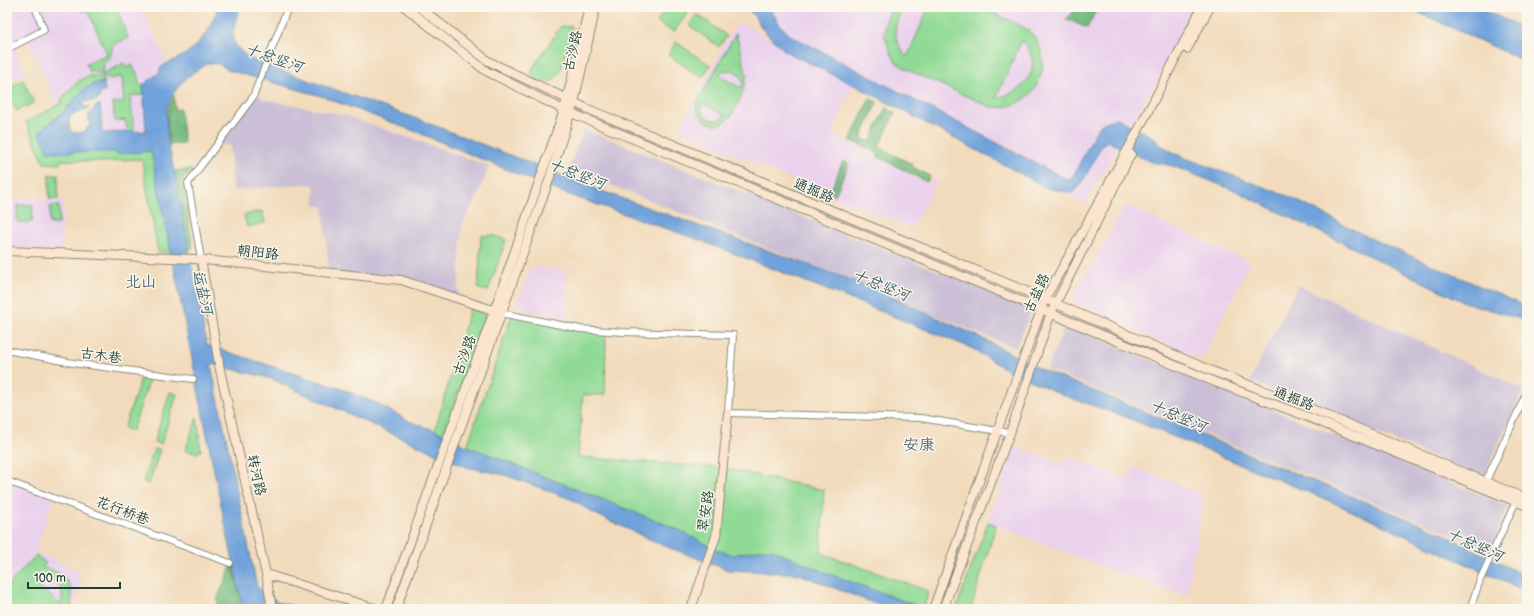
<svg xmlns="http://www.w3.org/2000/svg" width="1534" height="616" viewBox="0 0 1534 616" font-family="'Balsamiq Sans','LXGW WenKai TC',sans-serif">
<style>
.built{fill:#ead1ec}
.industrial{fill:#cabfd6}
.green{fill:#91da95;stroke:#588c64;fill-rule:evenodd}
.forest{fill:#74ba7e;stroke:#4a7c59}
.water{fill:#70a2db;stroke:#487088}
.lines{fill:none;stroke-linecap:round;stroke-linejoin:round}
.street-casing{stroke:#888c78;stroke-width:8}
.secondary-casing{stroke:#888c78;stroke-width:10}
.street{stroke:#fff;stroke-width:6}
.secondary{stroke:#fbe5cf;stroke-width:8}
.labels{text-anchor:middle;stroke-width:3;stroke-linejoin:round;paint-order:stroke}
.street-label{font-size:14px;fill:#1f3d34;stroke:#fbf7ec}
.water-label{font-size:15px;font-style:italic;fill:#375b66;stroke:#fbf7ec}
.quarter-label{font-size:16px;fill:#576873;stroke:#fbf7ec}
</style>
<rect width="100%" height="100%" fill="#fbf7ec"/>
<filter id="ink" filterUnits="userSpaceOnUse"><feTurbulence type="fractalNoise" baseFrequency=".025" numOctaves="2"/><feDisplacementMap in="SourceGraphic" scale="8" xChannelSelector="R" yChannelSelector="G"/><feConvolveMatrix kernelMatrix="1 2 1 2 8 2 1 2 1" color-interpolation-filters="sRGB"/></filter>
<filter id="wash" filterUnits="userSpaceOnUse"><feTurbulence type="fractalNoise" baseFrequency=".012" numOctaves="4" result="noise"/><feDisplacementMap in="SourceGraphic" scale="16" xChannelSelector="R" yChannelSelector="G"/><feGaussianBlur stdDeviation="0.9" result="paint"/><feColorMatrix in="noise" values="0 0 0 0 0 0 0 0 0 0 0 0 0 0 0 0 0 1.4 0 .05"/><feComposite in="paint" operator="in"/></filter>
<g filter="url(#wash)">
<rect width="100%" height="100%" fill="#f2dbbc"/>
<path class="built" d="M7 7H142L167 62 160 68V72L143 85 146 131 102 133 100 104 97 105 94 101 100 98 99 94 104 91V83H93L56 102 27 39 13 46 26 74 7 83Z
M756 7H1195L1164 68 1085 204 858 82 785 39Z
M740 22 854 84 831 134 876 154 929 184 933 177 938 181 911 228 799 183 679 129 726 41Z
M7 196 25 199 64 201 61 252 7 251Z
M1125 205 1250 262 1201 360 1072 301Z
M530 268 567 270V319L523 310 517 303Z
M1015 447 1063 464 1066 457 1128 479 1134 467 1204 495 1187 596 1116 572 988 522Z
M7 481 54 498 35 551 78 572 81 582 74 609H7Z"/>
<path class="industrial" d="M254 93 263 99 344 115 489 166 478 195 462 225 458 299 401 280 329 273 323 206H315L314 185 303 184 233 191 230 145H216Z
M584 129 1032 309 1016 348 569 168Z
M1298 285 1523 389 1484 477 1250 381Z
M1065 325 1508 506 1490 550 1047 369Z"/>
<path class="green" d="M80 7H116L128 38 113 45 110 58 104 62 103 73 90 72 86 64 107 54 88 11H82Z
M662 7H684L689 11 674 32 657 22 665 10Z
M892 7H906C891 21 893 42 907 57L929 7C943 7 966 4 978 7 989 11 1016 23 1026 29 1050 46 1047 85 1023 100 1013 107 1002 108 991 107L908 70 897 63 890 52 884 34 886 21ZM1022 40C1045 65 1027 93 996 98Z
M697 14 727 36 719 47 689 25Z
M561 26 572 27C570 36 568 46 565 55 560 76 556 88 532 78V69Z
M736 33 747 77 745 78C747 87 734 115 726 121 713 131 698 119 696 105ZM733 70 741 76 743 83 741 88 718 75 725 71ZM701 103H702L725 116C715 126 699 117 701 103Z
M676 42 710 65 702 78 668 55Z
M124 63 127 68 132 65 138 76 139 84H143L144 95 130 96 134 132 128 133 125 120 115 121 113 103 124 102 122 77 107 79 103 74Z
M89 76H103L104 82C85 84 77 97 65 110 57 118 47 124 39 132L141 151H151L171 252H158L142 160 135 159 105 162 61 160 60 164 44 163 26 122 60 104 62 102 61 99 78 81Z
M23 80 34 103 16 111 7 88Z
M49 175H58V199H49Z
M18 205H33L32 222H17Z
M50 206H59V224H50Z
M262 211 265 223 247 227 244 215Z
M492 235 506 240 488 291 478 289 481 236Z
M470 308 486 314 443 435 435 430Z
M512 315 606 331 605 395H583L578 457 724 468 824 490 821 553 928 591 924 609 827 573 773 550 762 549 733 555 717 550 679 530 467 446Z
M141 378 149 381 132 431 124 428Z
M170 392 177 394 161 444 154 442Z
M197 417 201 451 197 453 185 451Z
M154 449 160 450 149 484 143 482Z
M988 522 996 525 971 609H956Z
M36 555 46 563 42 568C64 569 77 588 70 609H7V587ZM45 577C59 581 66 591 60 605L33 580Z"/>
<path class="forest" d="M1090 7H1098L1087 28 1066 19 1074 11Z
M174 95 175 110 180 109 184 143 170 145C167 124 165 114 174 95Z
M870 98 877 102 861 138 870 142 886 107 895 113 879 147 912 164 911 166 930 176 927 182 877 156 878 153 850 140Z
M843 161 849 164 835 195 830 192Z
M192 169 182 182 193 247 188 251 174 171Z
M232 564 243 609H217L218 597Z"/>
<path class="water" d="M218 7H240C230 37 227 45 257 62L423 121 596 189 856 282 978 336 1040 369 1444 534 1527 577V592L1332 502 1128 418 1065 396 1007 370 971 348 845 297 699 240 558 191 419 133 321 96 228 70 219 64 208 63C190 74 171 88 167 110 164 130 172 160 176 180 186 235 196 290 207 345L342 389 376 403 411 422 435 430 467 446 679 530 717 550 733 555 762 549 773 550 827 573 925 609H888L799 574 728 570 662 545 593 513 573 500 505 475 466 467 269 378 211 364 257 587 278 602 304 609H274L269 606 260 605V609H243L217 486 151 151 117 154 115 152H48L39 132C47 124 57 118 65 110 77 97 85 84 104 82L105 91 99 94 100 98 94 101 83 102V106L90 107 85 111 71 115 69 120 70 130 75 133 84 132 90 125 88 115 97 105 100 104 102 133 146 131 143 85 160 72V68C167 62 176 60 184 55 202 43 211 27 218 7Z
M746 7H769L780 25 790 35 1068 180H1071L1097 129 1103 123 1117 118 1156 139 1159 144 1180 156 1288 196 1370 238 1527 307V321L1464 302 1238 192 1173 166 1151 162 1107 141 1102 145 1081 185 1073 193 1047 188 866 91 785 51 763 30 755 17Z
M1406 7H1476L1527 29V62Z"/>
</g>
<g filter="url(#ink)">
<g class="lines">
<g class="street-casing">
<path id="street" d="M7 49 44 30 35 7
M201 259 188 183 253 97 288 7
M501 313 580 329 623 332 733 335 728 413
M7 350 73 363 193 379
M728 413 921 418 1010 433
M7 481 230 563
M1484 485 1527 392
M1470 609 1480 580 1517 499"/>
</g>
<g class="secondary-casing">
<path id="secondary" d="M405 7 486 71 564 110 1215 382 1303 415 1527 506
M419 7 488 61 588 109 1045 299 1212 371 1307 407 1527 499
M1187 49 1210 7
M7 251 194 259 401 280 499 312
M201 259 220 370 266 574 272 609
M266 574 377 609
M386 609 494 311 564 110 589 7
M396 609 549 180 574 102 596 7
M691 609 716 536 728 413
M933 609 1045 299 1139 129 1202 7
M943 609 1010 433 1051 313 1131 154"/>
</g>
<use href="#street" class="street"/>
<use href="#secondary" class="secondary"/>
</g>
</g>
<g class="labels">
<g class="street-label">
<text transform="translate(572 51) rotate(-77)" y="5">古沙路</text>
<text transform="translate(814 190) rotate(23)" y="5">通掘路</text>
<text transform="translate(258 252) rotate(6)" y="5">朝阳路</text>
<text transform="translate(1036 293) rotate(-65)" y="5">古盐路</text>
<text transform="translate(101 355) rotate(8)" y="5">古木巷</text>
<text transform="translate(464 355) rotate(-70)" y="5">古沙路</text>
<text transform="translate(1294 398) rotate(21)" y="5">通掘路</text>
<text transform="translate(257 475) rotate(77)" y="5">转河路</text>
<text transform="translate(123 510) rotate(21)" y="5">花行桥巷</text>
<text transform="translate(705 511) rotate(-82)" y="5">翠安路</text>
</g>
<g class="water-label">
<text transform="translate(274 58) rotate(19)" y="5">十总竖河</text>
<text transform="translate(577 174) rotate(21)" y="5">十总竖河</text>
<text transform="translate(881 285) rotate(22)" y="5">十总竖河</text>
<text transform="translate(203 292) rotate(77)" y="5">运盐河</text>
<text transform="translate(1178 416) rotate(23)" y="5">十总竖河</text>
<text transform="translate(1475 545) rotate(24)" y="5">十总竖河</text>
</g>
<g class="quarter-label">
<text x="141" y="287">北山</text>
<text x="919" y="450">安康</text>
</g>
</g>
<rect width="1534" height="616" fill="none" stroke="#fbf7ec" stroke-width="24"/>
<path d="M28 582v6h92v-6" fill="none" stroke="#1f3d34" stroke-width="2"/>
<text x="34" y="582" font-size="12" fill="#1f3d34" stroke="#fbf7ec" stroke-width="3" paint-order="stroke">100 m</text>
</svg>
